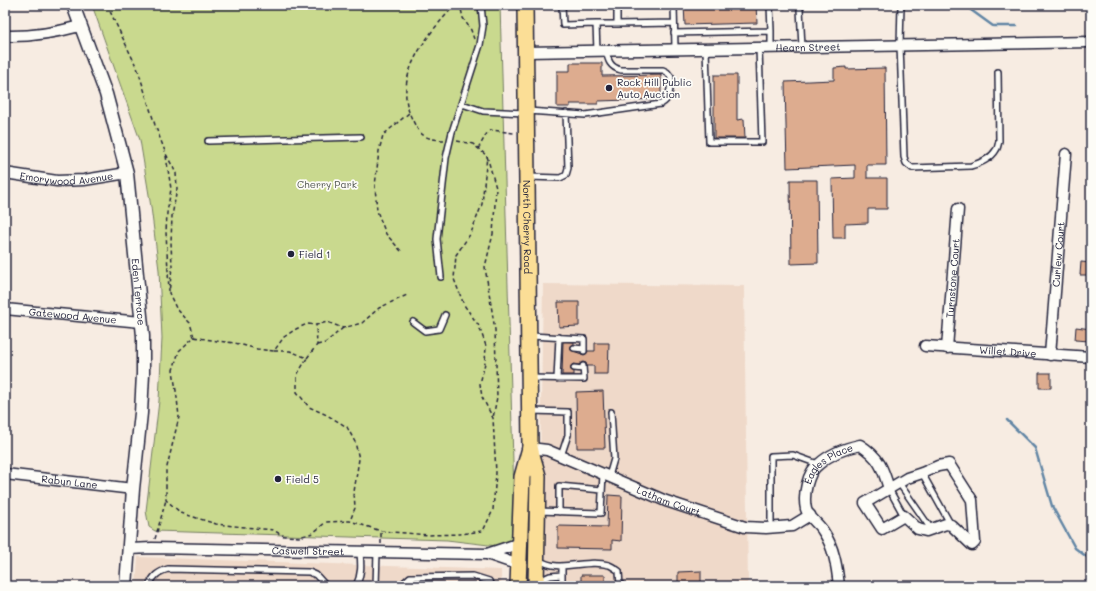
<svg xmlns="http://www.w3.org/2000/svg" width="1096" height="591" viewBox="0 0 1096 591" font-family="Mali,sans-serif">
<style>
.built{fill:#efd9c9}
.green{fill:#c9d98e;stroke:#767e64}
.lines{fill:none;stroke-linecap:round;stroke-linejoin:round}
.stream{stroke:#6286a5;stroke-width:2.5}
.building{fill:#ddac8f;stroke:#22223b}
.service-casing{stroke:#22223b;stroke-width:8}
.minor-casing{stroke:#22223b;stroke-width:13}
.tertiary-casing{stroke:#22223b;stroke-width:15}
.primary-casing{stroke:#22223b;stroke-width:18}
.path{stroke:#22223b;stroke-width:1.5;stroke-dasharray:4 3;stroke-linecap:butt}
.service{stroke:#fdfcf7;stroke-width:5}
.minor{stroke:#fdfcf7;stroke-width:10}
.tertiary{stroke:#fdfcf7;stroke-width:12}
.primary{stroke:#fbde96;stroke-width:15}
.poi-dot{fill:#22223b;stroke:#fdfcf7;stroke-width:1.5}
.labels{text-anchor:middle;stroke-width:3.5;stroke-linejoin:round;paint-order:stroke}
.street-label{font-size:10px;fill:#22223b;stroke:#fdfcf7}
.poi-label{font-size:10px;fill:#22223b;stroke:#fdfcf7;text-anchor:start}
.park-label{font-size:10px;fill:#545954;stroke:#fdfcf7}
</style>
<rect width="100%" height="100%" fill="#f7ece2"/>
<filter id="ink" filterUnits="userSpaceOnUse"><feTurbulence type="fractalNoise" baseFrequency=".025" numOctaves="2"/><feDisplacementMap in="SourceGraphic" scale="8" xChannelSelector="R" yChannelSelector="G"/><feConvolveMatrix kernelMatrix="1 2 1 2 8 2 1 2 1" color-interpolation-filters="sRGB"/></filter>
<g filter="url(#ink)">
<path class="built" d="M543 284 744 286 748 586H538Z
M138 557 501 570V586H136Z"/>
<path class="green" d="M92 5H500L515 532 514 536 511 542 497 546 447 540 155 531 149 527 146 511 159 401 162 338 159 270 151 207 140 140Z"/>
<g class="lines">
<path class="stream" d="M964 5 993 26H1017
M1007 420 1035 448 1052 506 1075 548 1091 560"/>
</g>
<path class="building" d="M684 5H756L757 23 685 25Z
M570 63H602V76L661 75V99L598 101V104H570V107H557V71H570Z
M846 67V69L885 68 886 165H867V178H887V209H868V223L845 224V238H833L832 179 855 178V165L787 168 785 82 834 80V68Z
M714 75H737V120L744 119 745 138H714Z
M790 180H817L818 263 791 264Z
M1081 262 1091 263V275H1080Z
M558 302H579V326L559 327Z
M1076 327 1091 329 1090 341 1075 340Z
M563 342H574V344L571 346V350L584 355 586 354 588 351H595V343H609L608 374H594V366H587L586 363 583 362 579 365 573 364 571 366 570 369 574 372V375H562Z
M1039 373H1051V388H1039Z
M603 391 605 448H577L576 392Z
M608 495 622 496 621 541 612 540V549L558 548V526L607 527Z
M701 571V586H678V572Z
M581 575H605V586H581Z"/>
<g class="lines">
<g class="service-casing">
<path id="service" d="M562 5 563 25 596 24 597 51
M617 5V24L674 23
M674 5 675 49
M901 5 900 45 904 157 906 163 912 168 971 166C980 163 991 159 996 150 998 148 998 144 999 141L998 72
M989 6V5
M800 9 802 47
M596 24H617
M771 31V48
M674 33 771 31 770 5
M706 49 709 142H762L759 48
M462 104 483 111 526 113
M528 111 585 115 661 104C671 99 670 88 671 77L667 72 663 70H621C610 67 608 61 606 50
M208 141 361 137
M528 177 560 178 566 175 568 168 566 113
M441 277 437 239 446 158 452 132 480 45 483 26 481 5
M413 322 425 331 439 329 445 315
M531 336 584 339V351
M574 348 584 349
M574 368 583 369
M530 378 584 379 583 366
M557 379 559 337
M531 411 568 412V435L561 456
M922 473 951 525
M609 476 614 459 611 412
M899 483 931 529
M889 489 904 516
M538 511 601 513 603 474
M559 512V486L602 490
M771 527V456L793 455 818 464
M539 560C561 574 584 558 609 565 612 566 616 569 619 571L620 586
M562 566V586
M539 581 550 576 562 575
M149 586C153 576 158 572 168 569L309 572 316 575 326 586
M356 586C362 574 361 564 360 552
M376 586 377 552
M400 586 410 577 473 576 489 581 491 586"/>
</g>
<g class="minor-casing">
<g id="minor">
<path d="M5 36C32 37 54 33 80 26"/>
<path id="s1" d="M526 52 1091 42"/>
<path id="s2" d="M5 173 57 181 84 180 127 173"/>
<path id="s3" d="M5 309 141 322"/>
<path id="s4" d="M925 346 1091 357"/>
<path id="s5" d="M947 348 958 209"/>
<path id="s6" d="M1050 355 1066 154"/>
<path id="s7" d="M530 448 547 450 666 501 745 527 766 528 792 526 810 515"/>
<path d="M949 464 972 500 975 542 972 545 951 525 946 524 926 531 918 529 904 516 882 529 865 503 907 478 922 473 938 466Z"/>
<path id="s8" d="M5 474 133 489"/>
<path id="s9" d="M129 549 152 548 487 554 519 565"/>
<path d="M487 554 520 543"/>
<path id="s10" d="M839 586C837 567 834 547 823 531 819 524 808 517 806 509 803 496 807 472 819 464 830 454 846 448 860 445 879 457 883 468 889 489"/>
</g>
</g>
<g class="tertiary-casing">
<g id="tertiary">
<path id="s11" d="M73 5 106 94 127 173 143 336V374L141 413 133 489 126 586"/>
</g>
</g>
<g class="primary-casing">
<g id="primary">
<path id="s12" d="M525 5 530 448 538 476 536 586"/>
<path d="M518 586 522 477 530 448"/>
</g>
</g>
<path class="path" d="M107 5 138 70 155 125 166 154 176 173 177 189 172 216 171 242 172 267 169 293 176 308 190 323 194 337 179 351 173 370 177 398 179 417 166 471V500L181 513 216 524 273 530 284 536 299 537 313 533 326 522 350 521 381 531 429 535 460 534 483 531 493 510 496 473 493 418 482 397 480 384 485 363 486 346 479 326 464 305 454 279 456 255 471 233 482 204 487 156
M457 5 461 9 463 18 471 30 474 39
M444 140C426 139 421 137 413 121 390 78 427 35 455 5
M457 141 473 144 487 156 496 188 493 234 485 267 495 330 497 397 493 418
M478 149 487 133 491 130 514 133
M166 156 171 189 167 213 166 232 169 291
M401 251 386 234 377 211 375 186 379 151 383 135 409 113
M194 337 217 341 235 343 257 349 274 351 284 337 296 329 307 324 316 325 327 322 343 328 362 323 379 308 407 295
M317 345 325 343 343 328
M274 351H290L307 358 297 375V392L309 407 327 415 347 427 355 442 359 459 354 492 355 508 350 521
M307 358 317 345 316 325
M155 539 166 500
M381 544V531"/>
<use href="#service" class="service"/>
<use href="#minor" class="minor"/>
<use href="#tertiary" class="tertiary"/>
<use href="#primary" class="primary"/>
</g>
</g>
<g class="poi-dot">
<circle cx="609" cy="88" r="4"/>
<circle cx="291" cy="254" r="4"/>
<circle cx="278" cy="479" r="4"/>
</g>
<g class="labels">
<g class="street-label">
<text dy="4" stroke="none"><textPath href="#s1" startOffset="282">Hearn Street</textPath></text>
<text dy="4" stroke="none"><textPath href="#s2" startOffset="62">Emorywood Avenue</textPath></text>
<text dy="4" stroke="none"><textPath href="#s12" startOffset="222">North Cherry Road</textPath></text>
<text dy="4" stroke="none"><textPath href="#s6" startOffset="101">Curlew Court</textPath></text>
<text dy="4" stroke="none"><textPath href="#s5" startOffset="70">Turnstone Court</textPath></text>
<text dy="4" stroke="none"><textPath href="#s11" startOffset="296">Eden Terrace</textPath></text>
<text dy="4" stroke="none"><textPath href="#s3" startOffset="68">Gatewood Avenue</textPath></text>
<text dy="4" stroke="none"><textPath href="#s4" startOffset="83">Willet Drive</textPath></text>
<text dy="4" stroke="none"><textPath href="#s10" startOffset="142">Eagles Place</textPath></text>
<text dy="4" stroke="none"><textPath href="#s8" startOffset="65">Rabun Lane</textPath></text>
<text dy="4" stroke="none"><textPath href="#s7" startOffset="149">Latham Court</textPath></text>
<text dy="4" stroke="none"><textPath href="#s9" startOffset="179">Caswell Street</textPath></text>
</g>
<g class="poi-label">
<text x="617" y="86">Rock Hill Public<tspan x="617" dy="12">Auto Auction</tspan></text>
<text x="299" y="258">Field 1</text>
<text x="286" y="483">Field 5</text>
</g>
<g class="park-label">
<text x="327" y="188">Cherry Park</text>
</g>
</g>
<rect width="1096" height="591" fill="none" stroke="#fdfcf7" stroke-width="20"/>
<rect x="10" y="10" width="1076" height="571" fill="none" stroke="#22223b" stroke-width="1.5" filter="url(#ink)"/>
</svg>
